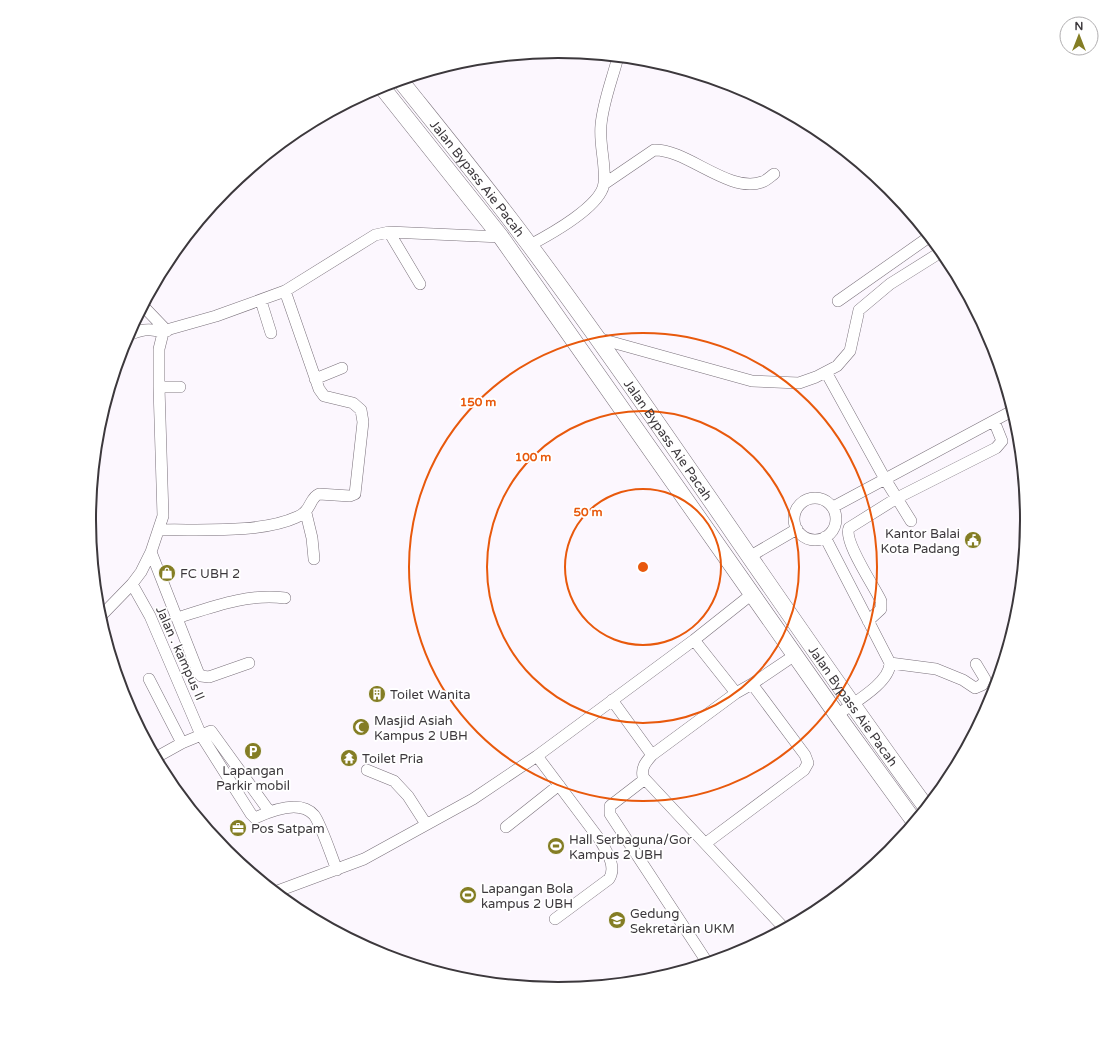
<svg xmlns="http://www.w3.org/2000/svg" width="1115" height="1040" viewBox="0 0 1115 1040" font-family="'Varela Round',sans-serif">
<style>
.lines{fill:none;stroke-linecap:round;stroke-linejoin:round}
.minor-casing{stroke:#7a717b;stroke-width:12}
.highway-casing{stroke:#7a717b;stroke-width:17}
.minor{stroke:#fff;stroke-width:11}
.highway{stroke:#fff;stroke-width:16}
.ring{fill:none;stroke:#e8590c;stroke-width:2}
.labels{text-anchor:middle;stroke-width:3.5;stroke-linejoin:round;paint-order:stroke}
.street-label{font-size:13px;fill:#3c383c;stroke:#fff}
.poi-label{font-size:13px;fill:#3c383c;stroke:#fff;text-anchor:start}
.rim{fill:none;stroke:#3c383c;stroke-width:2}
.centre{fill:#e8590c;stroke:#fff;stroke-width:2}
.ring-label{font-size:12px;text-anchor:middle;font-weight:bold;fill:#e8590c;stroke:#fff;stroke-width:3.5;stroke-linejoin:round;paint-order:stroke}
</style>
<rect width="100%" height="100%" fill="#fcf7fe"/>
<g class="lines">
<g class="minor-casing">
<path id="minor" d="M604 184 654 150C687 149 729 194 762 182 766 181 771 176 774 174
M389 232 420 284
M530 245C549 235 602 206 604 183 606 164 599 145 601 125 603 102 612 80 618 57
M261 301 271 333
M838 301 929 237
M143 306 167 331
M127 336C139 330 150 327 163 333
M597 338 752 381 799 383 816 377 837 366 850 351 859 310 890 284 941 252
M826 372 885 479 911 521
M315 379 342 368
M159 387H180
M794 519a21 21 0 1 1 42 0a21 21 0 1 1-42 0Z
M833 507 1012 411
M306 513 312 538 314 559
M159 530C199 529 260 534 297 517 312 511 309 498 319 494L350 496 355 494 363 422 361 410 353 403 324 396 319 389 285 291
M825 537 890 663C890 683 853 703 837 715
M151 552 198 672 201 676 209 677 249 663
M749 557 797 529
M132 584 150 616 201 735 251 814 255 818C270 811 300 799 314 815 321 824 332 858 337 870
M99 618 132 584 141 572 151 552 163 516 159 387V349L163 333 170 329 216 316 285 291 375 235 389 232 501 237
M177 618C212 607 248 593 285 598
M868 621 881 609V601C874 586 843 541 849 528L897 498 996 448 1002 441 994 421
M694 640 736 693
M890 663 936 669 963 680 975 688 982 685 985 679 976 664
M149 679 182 743
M752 684 795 655
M612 700 652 755
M537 756 600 840C607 852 617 867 609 879L555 919
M155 758 182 743 211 731 269 811
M367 770 394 781 408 796 426 824
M645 779 610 806V814L707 962
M506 827 559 785
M706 843 804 770 808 763 805 755 752 684 736 693 652 755C646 762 641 767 643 777L784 928
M275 892 364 859 473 799 537 756 694 640 752 594"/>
</g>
<g class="highway-casing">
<g id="highway">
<path id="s1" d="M400 80C444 135 489 190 531 247 667 430 791 623 926 807"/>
<path d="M381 86 501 237 837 715 914 821"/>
</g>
</g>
<use href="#minor" class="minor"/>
<use href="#highway" class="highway"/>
</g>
<g class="ring">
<circle cx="643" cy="567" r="78"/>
<circle cx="643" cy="567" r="156"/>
<circle cx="643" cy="567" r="234"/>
</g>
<defs>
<g id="civic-disc" transform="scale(0.9)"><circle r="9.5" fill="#847d24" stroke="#fff"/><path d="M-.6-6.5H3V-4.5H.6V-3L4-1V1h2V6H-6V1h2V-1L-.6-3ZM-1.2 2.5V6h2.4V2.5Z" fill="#fff"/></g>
<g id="shop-disc" transform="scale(0.9)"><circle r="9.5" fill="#847d24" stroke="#fff"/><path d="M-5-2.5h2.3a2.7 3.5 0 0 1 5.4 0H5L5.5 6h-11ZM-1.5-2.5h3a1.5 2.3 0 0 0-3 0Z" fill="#fff"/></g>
<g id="building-disc" transform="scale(0.9)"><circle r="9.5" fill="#847d24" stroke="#fff"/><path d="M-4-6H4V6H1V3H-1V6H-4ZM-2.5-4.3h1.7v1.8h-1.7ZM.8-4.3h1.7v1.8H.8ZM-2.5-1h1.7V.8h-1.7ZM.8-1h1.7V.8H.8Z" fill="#fff"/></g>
<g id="mosque-disc" transform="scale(0.9)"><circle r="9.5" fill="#847d24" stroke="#fff"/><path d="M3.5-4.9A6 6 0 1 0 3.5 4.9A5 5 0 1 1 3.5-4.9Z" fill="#fff"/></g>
<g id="parking-disc" transform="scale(0.9)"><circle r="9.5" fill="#847d24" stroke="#fff"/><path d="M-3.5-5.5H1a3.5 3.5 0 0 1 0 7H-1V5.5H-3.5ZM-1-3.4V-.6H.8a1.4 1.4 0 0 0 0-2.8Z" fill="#fff"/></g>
<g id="temple-disc" transform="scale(0.9)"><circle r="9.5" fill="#847d24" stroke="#fff"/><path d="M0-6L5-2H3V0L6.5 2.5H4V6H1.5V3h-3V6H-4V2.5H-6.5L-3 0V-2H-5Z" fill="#fff"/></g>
<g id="office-disc" transform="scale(0.9)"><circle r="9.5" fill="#847d24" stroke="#fff"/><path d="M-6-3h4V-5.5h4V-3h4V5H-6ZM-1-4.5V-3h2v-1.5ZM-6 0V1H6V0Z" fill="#fff"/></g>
<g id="stadium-disc" transform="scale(0.9)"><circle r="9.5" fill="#847d24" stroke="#fff"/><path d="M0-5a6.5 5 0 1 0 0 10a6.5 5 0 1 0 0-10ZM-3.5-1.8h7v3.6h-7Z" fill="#fff"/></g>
<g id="university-disc" transform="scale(0.9)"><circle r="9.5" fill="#847d24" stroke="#fff"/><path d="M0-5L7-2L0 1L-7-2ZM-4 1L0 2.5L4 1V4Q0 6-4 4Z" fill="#fff"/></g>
</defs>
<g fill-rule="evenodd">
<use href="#civic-disc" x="973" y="540"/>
<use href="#shop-disc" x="167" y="573"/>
<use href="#building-disc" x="377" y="694"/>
<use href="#mosque-disc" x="361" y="727"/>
<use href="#parking-disc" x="253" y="751"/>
<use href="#temple-disc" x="349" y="758"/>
<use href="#office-disc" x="238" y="828"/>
<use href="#stadium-disc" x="556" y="846"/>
<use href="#stadium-disc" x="468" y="895"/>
<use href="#university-disc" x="617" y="920"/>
</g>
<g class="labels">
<g class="street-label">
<text dy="5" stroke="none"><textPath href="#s1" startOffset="125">Jalan Bypass Aie Pacah</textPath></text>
<text dy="5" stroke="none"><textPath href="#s1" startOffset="449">Jalan Bypass Aie Pacah</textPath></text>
<text transform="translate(181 653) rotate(66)" y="5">Jalan . kampus II</text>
<text dy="5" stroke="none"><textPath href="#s1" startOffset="773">Jalan Bypass Aie Pacah</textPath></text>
</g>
<g class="poi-label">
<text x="960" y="538" text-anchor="end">Kantor Balai<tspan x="960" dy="15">Kota Padang</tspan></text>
<text x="180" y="578">FC UBH 2</text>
<text x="390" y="699">Toilet Wanita</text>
<text x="374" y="725">Masjid Asiah<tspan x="374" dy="15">Kampus 2 UBH</tspan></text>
<text x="362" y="763">Toilet Pria</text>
<text x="253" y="775" text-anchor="middle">Lapangan<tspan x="253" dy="15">Parkir mobil</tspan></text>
<text x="251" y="833">Pos Satpam</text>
<text x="569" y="844">Hall Serbaguna/Gor<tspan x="569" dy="15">Kampus 2 UBH</tspan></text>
<text x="481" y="893">Lapangan Bola<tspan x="481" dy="15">kampus 2 UBH</tspan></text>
<text x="630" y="918">Gedung<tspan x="630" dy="15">Sekretarian UKM</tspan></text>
</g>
</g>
<path d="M0 0H1115V1040H0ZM96 520a462 462 0 1 1 924 0a462 462 0 1 1-924 0Z" fill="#fff" fill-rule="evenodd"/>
<path class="rim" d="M96 520a462 462 0 1 1 924 0a462 462 0 1 1-924 0Z"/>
<circle cx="643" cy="567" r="6" class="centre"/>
<g class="ring-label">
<text x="478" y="406">150 m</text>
<text x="533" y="461">100 m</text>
<text x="588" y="516">50 m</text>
</g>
<g transform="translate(1079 36)"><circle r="19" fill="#ffffff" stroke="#b1afb1"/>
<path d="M0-3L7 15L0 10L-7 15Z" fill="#847d24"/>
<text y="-6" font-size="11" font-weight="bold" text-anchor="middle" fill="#3c383c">N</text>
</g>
</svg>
